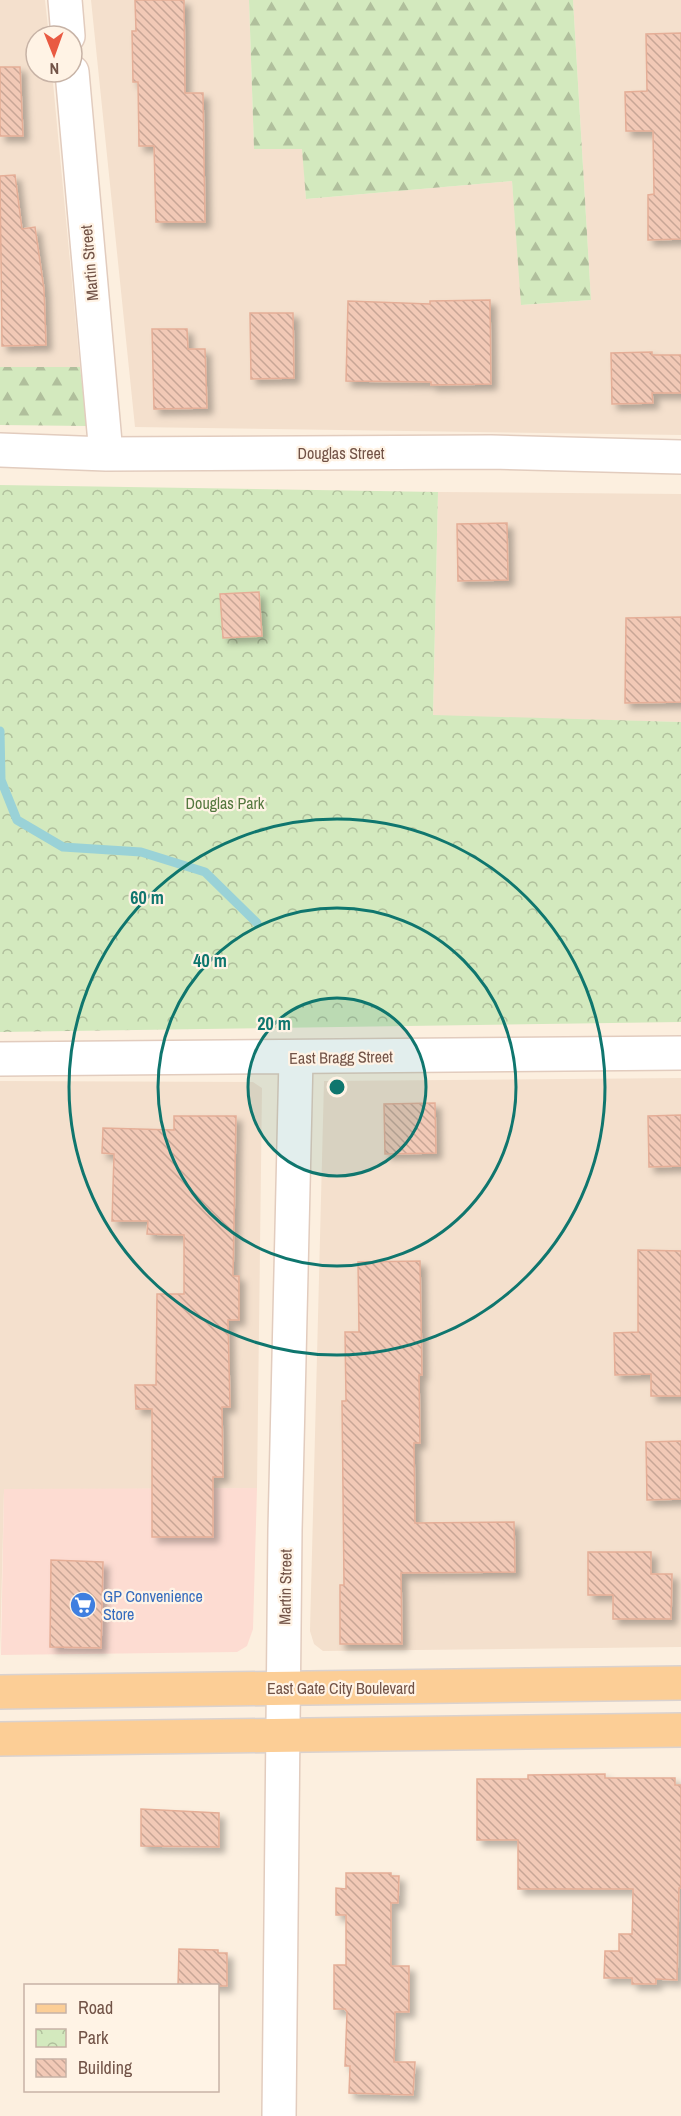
<svg xmlns="http://www.w3.org/2000/svg" width="681" height="2116" viewBox="0 0 681 2116" font-family="'Archivo Narrow',sans-serif">
<style>
.residential{fill:#f4e0cd}
.commercial{fill:#fddcd2}
.forest{fill:url(#forest-firs)}
.park{fill:url(#park-crowns)}
.lines{fill:none;stroke-linecap:round;stroke-linejoin:round}
.stream{stroke:#9ad2d7;stroke-width:9}
.building{fill:url(#building-back-hatch);stroke:#e5ae97;stroke-width:1.5;filter:url(#shadow)}
.minor-casing{stroke:#e2ccbe;stroke-width:36}
.major-casing{stroke:#dad2cf;stroke-width:36}
.minor{stroke:#fff;stroke-width:33}
.major{stroke:#fcce96;stroke-width:33}
.ring{fill:none;stroke:#0f766e;stroke-width:3}
.labels{text-anchor:middle;stroke-width:4.5;stroke-linejoin:round;paint-order:stroke}
.street-label{font-size:16px;fill:#725347;stroke:#fff3e5}
.park-label{font-size:16px;fill:#54783f;stroke:#fff3e5}
.shop-label{font-size:16px;fill:#366cbe;stroke:#fff3e5;text-anchor:start}
.centre{fill:#0f766e;stroke:#fff3e5;stroke-width:3}
.ring-label{font-size:18px;text-anchor:middle;font-weight:bold;fill:#0f766e;stroke:#fff3e5;stroke-width:4.5;stroke-linejoin:round;paint-order:stroke}
</style>
<defs>
<pattern id="forest-firs" width="22" height="20" patternUnits="userSpaceOnUse" patternTransform="scale(1.5)"><rect width="22" height="20" fill="#d3e9be"/><path d="M5 1l3.5 6h-7zM16 11l3.5 6h-7z" fill="#b0bf9c"/></pattern>
<pattern id="park-crowns" width="20" height="18" patternUnits="userSpaceOnUse" patternTransform="scale(1.5)"><rect width="20" height="18" fill="#d3e9be"/><path d="M2 6a3 3 0 1 1 6 0M12 15a3 3 0 1 1 6 0" fill="none" stroke="#b0bf9c"/></pattern>
<pattern id="building-back-hatch" width="6" height="6" patternUnits="userSpaceOnUse" patternTransform="scale(1.5)"><rect width="6" height="6" fill="#f2c9b6"/><path d="M-1 5l2 2M0 0l6 6M5-1l2 2" fill="none" stroke="#c8a696"/></pattern>
<filter id="shadow"><feDropShadow dx="5.5" dy="5.5" stdDeviation="3" flood-color="#0004"/></filter>
</defs>
<rect width="100%" height="100%" fill="#fcefdf"/>
<path class="residential" d="M0 0H45L49 36H36V72H52L80 367H0Z
M91 0H249L254 149H303L306 199 512 181 522 305 591 300 573 0H681V435L135 427Z
M438 492 681 494V722L433 716Z
M681 1078V1647L323 1651 314 1644 310 1631 324 1081Z
M0 1081 253 1082 262 1088 257 1488 4 1490 0 1655Z"/>
<path class="commercial" d="M257 1488 253 1629 247 1646 237 1652 1 1655 4 1489Z"/>
<path class="forest" d="M249 0H573L591 300 521 305 512 181 306 199 302 149H254Z
M0 367H80L87 426 0 425Z"/>
<path class="park" d="M0 485 438 492 433 715 681 722V1022L0 1032Z"/>
<g class="lines">
<path class="stream" d="M0 731 1 780 17 820 63 847 141 852 205 872 257 923"/>
</g>
<path class="building" d="M135 0H184L185 93H203L205 222H156L154 146H139L138 82H133L132 31H136Z
M681 33V239L648 240V195L654 194 653 131H626L625 92 647 91 646 34Z
M0 67H20L23 136H0Z
M15 175 22 229 35 227 44 289 46 345 2 346 0 176Z
M490 300 491 384 431 385V382L346 381 348 301 430 304V301Z
M250 313H293L294 378 251 379Z
M152 329H187L188 349H205L207 408 154 409Z
M652 352V355H681V393H652L653 403 612 404 611 353Z
M507 523 508 580 458 581 457 524Z
M259 592 262 636 223 638 220 594Z
M681 617V702L625 703 626 618Z
M435 1103 436 1153 385 1154 384 1104Z
M681 1115V1166L649 1167 648 1116Z
M174 1116H236L233 1276H239V1320H228L230 1407H222L223 1477H213V1537H152V1409H136L135 1385H156L157 1294H184V1235L147 1234 148 1221H112L114 1154 102 1153 103 1128 174 1130Z
M638 1250 681 1251V1396H651V1374L615 1375 614 1333 638 1332Z
M420 1261 422 1375H419L420 1443H414L415 1523 514 1522 515 1572 401 1573 402 1644H340V1585H344L342 1401H346L345 1332H359L358 1262Z
M681 1441V1499L647 1500 646 1442Z
M588 1552H651V1574H672L671 1619H613V1595H588Z
M51 1560 103 1562 101 1648 50 1647Z
M605 1774V1778H675V1785H681V1888H679L677 1980 656 1979V1984H632V1978H604L605 1951H619V1934H632L633 1889H518V1840H477V1779H528V1775Z
M141 1809 219 1813V1847L141 1846Z
M346 1873H391V1876H399L398 1903H391V1966H409V2012H395L394 2062H415L413 2095 349 2093 350 2066H345L347 2012 345 2009H334V1965H346V1915H336V1888L346 1889Z
M179 1949 218 1950V1953H227V1986H178Z"/>
<g class="lines">
<g class="minor-casing">
<path id="minor" d="M65 0 68 36
M72 72 106 454
M0 450 106 454 491 452 681 457
M0 1059 681 1053
M279 2116 285 1530 296 1058"/>
</g>
<g class="major-casing">
<path id="major" d="M0 1692 681 1683
M0 1739 681 1730"/>
</g>
<use href="#minor" class="minor"/>
<use href="#major" class="major"/>
</g>
<circle cx="337" cy="1087" r="89" fill="#0f766e" fill-opacity=".12"/>
<g class="ring">
<circle cx="337" cy="1087" r="89"/>
<circle cx="337" cy="1087" r="179"/>
<circle cx="337" cy="1087" r="268"/>
</g>
<defs>
<g id="supermarket-disc" transform="scale(1.35)"><circle r="9.5" fill="#3f7fe0" stroke="#fff3e5"/><path d="M-6-5.5h2.5l.6 2H6L4.5 2H-2.5L-4.4-4H-6ZM-1.5 3.2a1.3 1.3 0 1 0 .1 0ZM3 3.2a1.3 1.3 0 1 0 .1 0Z" fill="#fff"/></g>
</defs>
<g fill-rule="evenodd">
<use href="#supermarket-disc" x="83" y="1605"/>
</g>
<g class="labels">
<g class="street-label">
<text transform="translate(89 263) rotate(-95)" y="6">Martin Street</text>
<text x="341" y="459">Douglas Street</text>
<text transform="translate(341 1057) rotate(-1)" y="6">East Bragg Street</text>
<text transform="translate(285 1587) rotate(-89)" y="6">Martin Street</text>
<text x="341" y="1694">East Gate City Boulevard</text>
</g>
<g class="park-label">
<text x="225" y="809">Douglas Park</text>
</g>
<g class="shop-label">
<text x="103" y="1602">GP Convenience<tspan x="103" dy="18">Store</tspan></text>
</g>
</g>
<circle cx="337" cy="1087" r="9" class="centre"/>
<g class="ring-label">
<text x="147" y="904">60 m</text>
<text x="210" y="967">40 m</text>
<text x="274" y="1030">20 m</text>
</g>
<rect x="24" y="1984" width="195" height="108" fill="#fff3e5" stroke="#c7b3a6" stroke-width="1.5"/>
<rect x="36" y="2004" width="30" height="9" fill="#fcce96" stroke="#c7b3a6" stroke-width="1.5"/>
<text x="78" y="2014" font-size="18" fill="#725347">Road</text>
<rect x="36" y="2029" width="30" height="18" fill="url(#park-crowns)" stroke="#c7b3a6" stroke-width="1.5"/>
<text x="78" y="2044" font-size="18" fill="#725347">Park</text>
<rect x="36" y="2059" width="30" height="18" fill="url(#building-back-hatch)" stroke="#c7b3a6" stroke-width="1.5"/>
<text x="78" y="2074" font-size="18" fill="#725347">Building</text>
<g transform="translate(54 54) rotate(179)"><circle r="28" fill="#fff3e5" stroke="#c7b3a6" stroke-width="1.5"/>
<path d="M0-4.5L10 22L0 15L-10 22Z" fill="#e95a42"/>
<text y="-9" font-size="16" font-weight="bold" text-anchor="middle" fill="#725347">N</text>
</g>
</svg>
